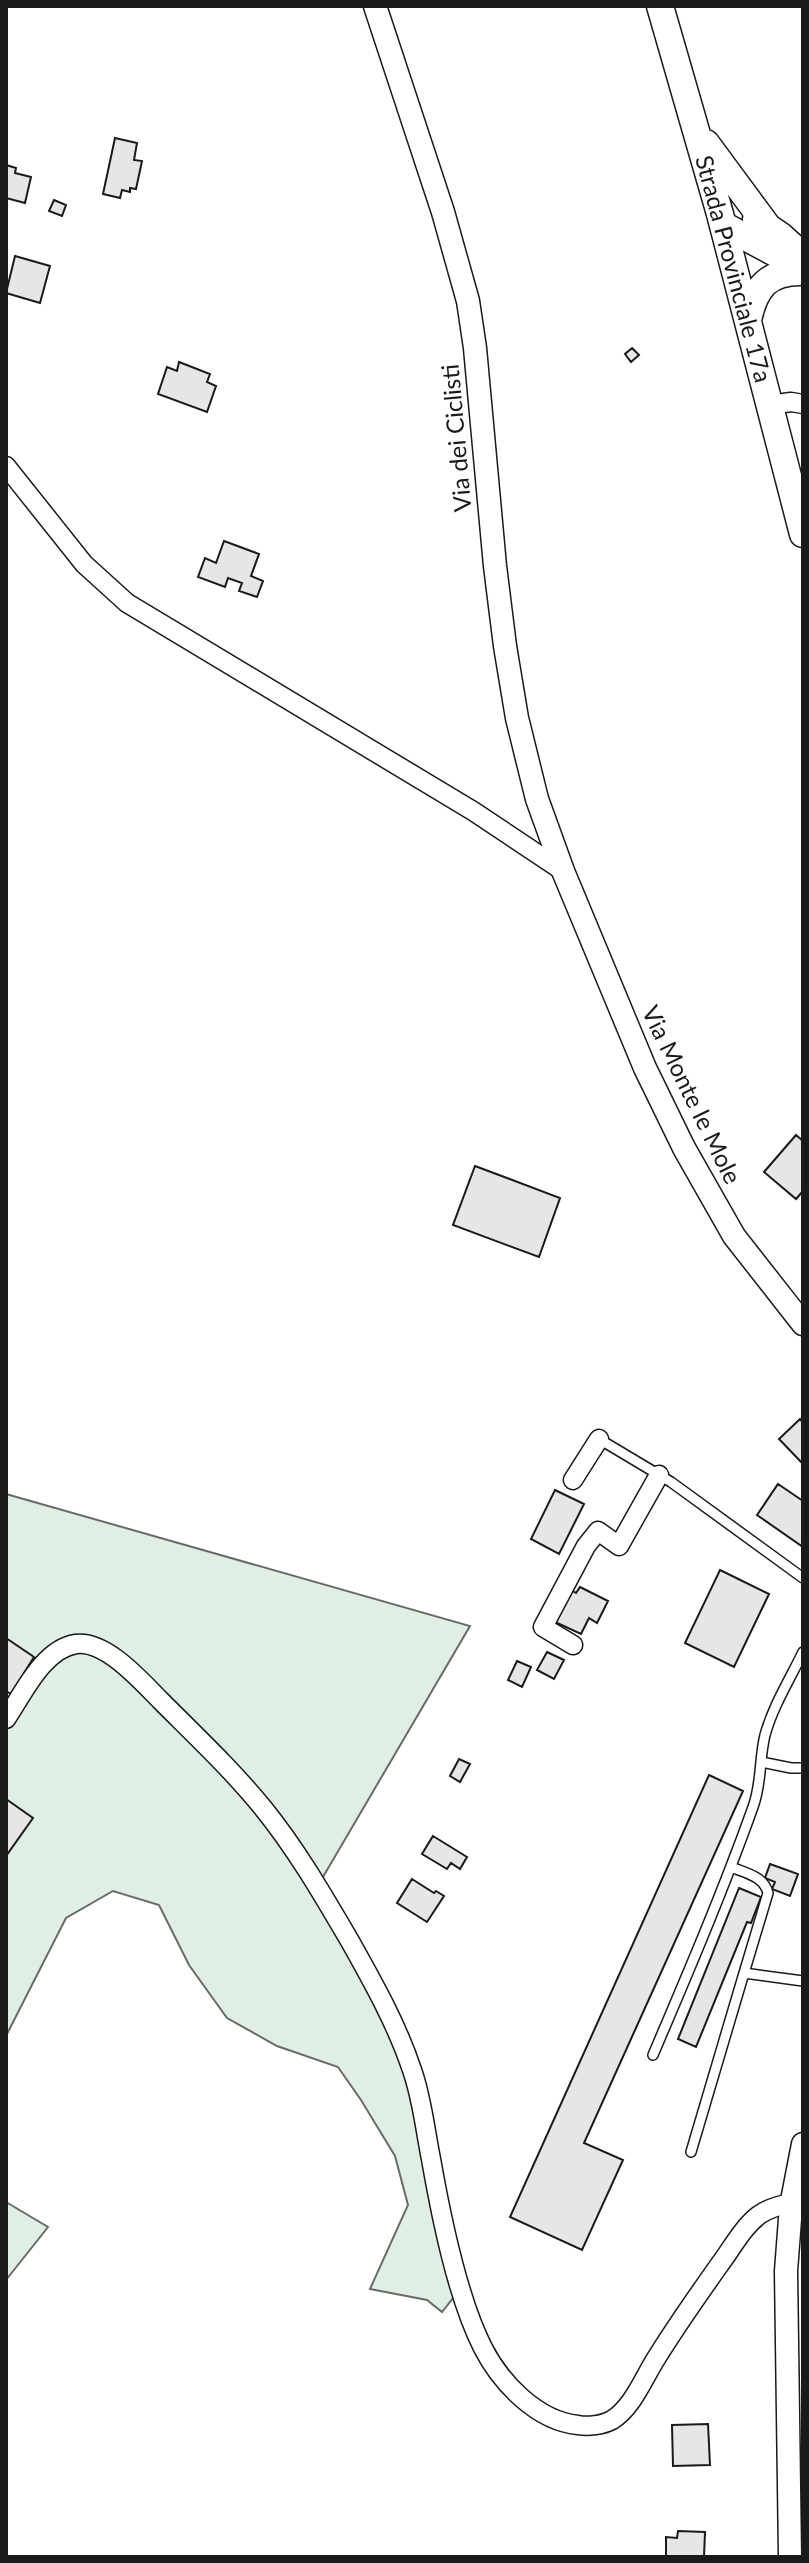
<svg xmlns="http://www.w3.org/2000/svg" width="809" height="2563" viewBox="0 0 809 2563" font-family="Lato,sans-serif">
<style>
.green{fill:#e0efe3;stroke:#6a6a6a;stroke-width:2}
.building{fill:#e6e6e6;stroke:#1a1a1a;stroke-width:2}
.lines{fill:none;stroke-linecap:round;stroke-linejoin:round}
.service-casing{stroke:#1a1a1a;stroke-width:12}
.minor-casing{stroke:#1a1a1a;stroke-width:21}
.tertiary-casing{stroke:#1a1a1a;stroke-width:25}
.secondary-casing{stroke:#1a1a1a;stroke-width:29}
.service{stroke:#fff;stroke-width:9}
.minor{stroke:#fff;stroke-width:18}
.tertiary{stroke:#fff;stroke-width:22}
.secondary{stroke:#fff;stroke-width:26}
.labels{text-anchor:middle;stroke-width:6;stroke-linejoin:round;paint-order:stroke}
.street-label{font-size:24px;fill:#1a1a1a;stroke:#fff}
</style>
<rect width="100%" height="100%" fill="#fff"/>
<path class="green" d="M6 1494 470 1626 313 1894 373 1993 406 2067 457 2293 442 2312 427 2300 370 2289 408 2205 395 2156 361 2100 338 2067 277 2046 227 2018 189 1965 159 1905 113 1891 66 1918 6 2036Z
M6 2202 48 2227 6 2280Z"/>
<path class="building" d="M115 138 137 143 134 160 142 161 136 189 130 188V192L122 190 120 198 103 194Z
M6 165 16 168 15 173 31 177 25 203 6 198Z
M54 200 66 205 62 216 49 211Z
M15 256 50 266 40 303 6 293Z
M632 348 639 355 631 362 625 354Z
M179 362 210 374 207 382 216 386 207 412 158 394 167 367 177 371Z
M224 541 259 554 251 576 263 581 257 597 239 591 242 583 228 578 225 587 198 577 205 558 216 563Z
M796 1135 803 1141V1191L796 1199 764 1172Z
M475 1166 560 1198 539 1257 453 1225Z
M800 1419 803 1423V1464L779 1439Z
M778 1484 803 1501V1547L757 1515Z
M555 1490 584 1504 559 1554 531 1539Z
M720 1570 769 1594 734 1667 685 1643Z
M580 1587 608 1601 597 1623 589 1618 581 1634 555 1622 571 1590 576 1593Z
M6 1638 34 1657 11 1694 6 1691Z
M547 1652 564 1660 554 1679 537 1670Z
M517 1661 531 1667 522 1687 508 1680Z
M459 1759 470 1764 460 1782 450 1776Z
M709 1775 743 1791 584 2143 623 2160 582 2250 510 2217Z
M6 1799 33 1818 6 1856Z
M433 1836 467 1857 460 1869 451 1863 447 1869 422 1854Z
M770 1864 798 1874 790 1896 772 1889 775 1882 765 1878Z
M412 1879 434 1893 436 1891 444 1896 427 1922 397 1903Z
M739 1888 761 1897 751 1923 747 1922 696 2047 678 2039Z
M708 2424 710 2465 673 2466 672 2425Z
M678 2531 705 2532 704 2557H666V2537L677 2538Z"/>
<g class="lines">
<g class="service-casing">
<path id="service" d="M599 1439 671 1482 803 1578
M761 1762 791 1768H803
M731 1867C745 1873 764 1876 768 1893L744 1973
M653 2055C688 1973 723 1891 753 1807 762 1783 759 1759 765 1735 773 1706 790 1679 803 1652
M691 2152 744 1973 803 1981"/>
</g>
<g class="minor-casing">
<path id="minor" d="M770 405 791 402 803 404
M6 466 84 564 127 603 473 811 563 871
M573 1480 599 1439
M573 1645 543 1627 586 1546 598 1531 619 1546 659 1475
M6 1719C23 1694 43 1649 76 1644 106 1640 142 1682 161 1701 196 1736 232 1770 263 1808 297 1850 324 1897 351 1943 374 1984 397 2025 412 2070 422 2098 425 2129 431 2159 441 2216 457 2297 483 2348 501 2383 537 2421 578 2425 588 2427 603 2425 612 2420 633 2407 644 2377 657 2357 677 2325 698 2295 720 2264 732 2248 743 2227 759 2215 769 2208 780 2205 792 2203"/>
</g>
<g class="tertiary-casing">
<path id="tertiary" d="M375 6 443 212 468 301 475 348 495 566 505 646 517 718 537 799 563 871 645 1068 684 1148 734 1236 803 1324
M790 2557 786 2271 791 2206 803 2144"/>
</g>
<g class="secondary-casing">
<path id="secondary" d="M660 6 720 214 803 534
M706 143 768 227
M756 219 781 236 803 256
M723 225 803 268
M748 320C755 288 767 271 803 272"/>
</g>
<use href="#service" class="service"/>
<use href="#minor" class="minor"/>
<use href="#tertiary" class="tertiary"/>
<use href="#secondary" class="secondary"/>
</g>
<g class="labels">
<g class="street-label">
<text transform="translate(733 269) rotate(75)" y="8">Strada Provinciale 17a</text>
<text transform="translate(457 438) rotate(-95)" y="8">Via dei Ciclisti</text>
<text transform="translate(691 1095) rotate(64)" y="8">Via Monte le Mole</text>
</g>
</g>
<rect width="809" height="2563" fill="none" stroke="#1a1a1a" stroke-width="16"/>
</svg>
